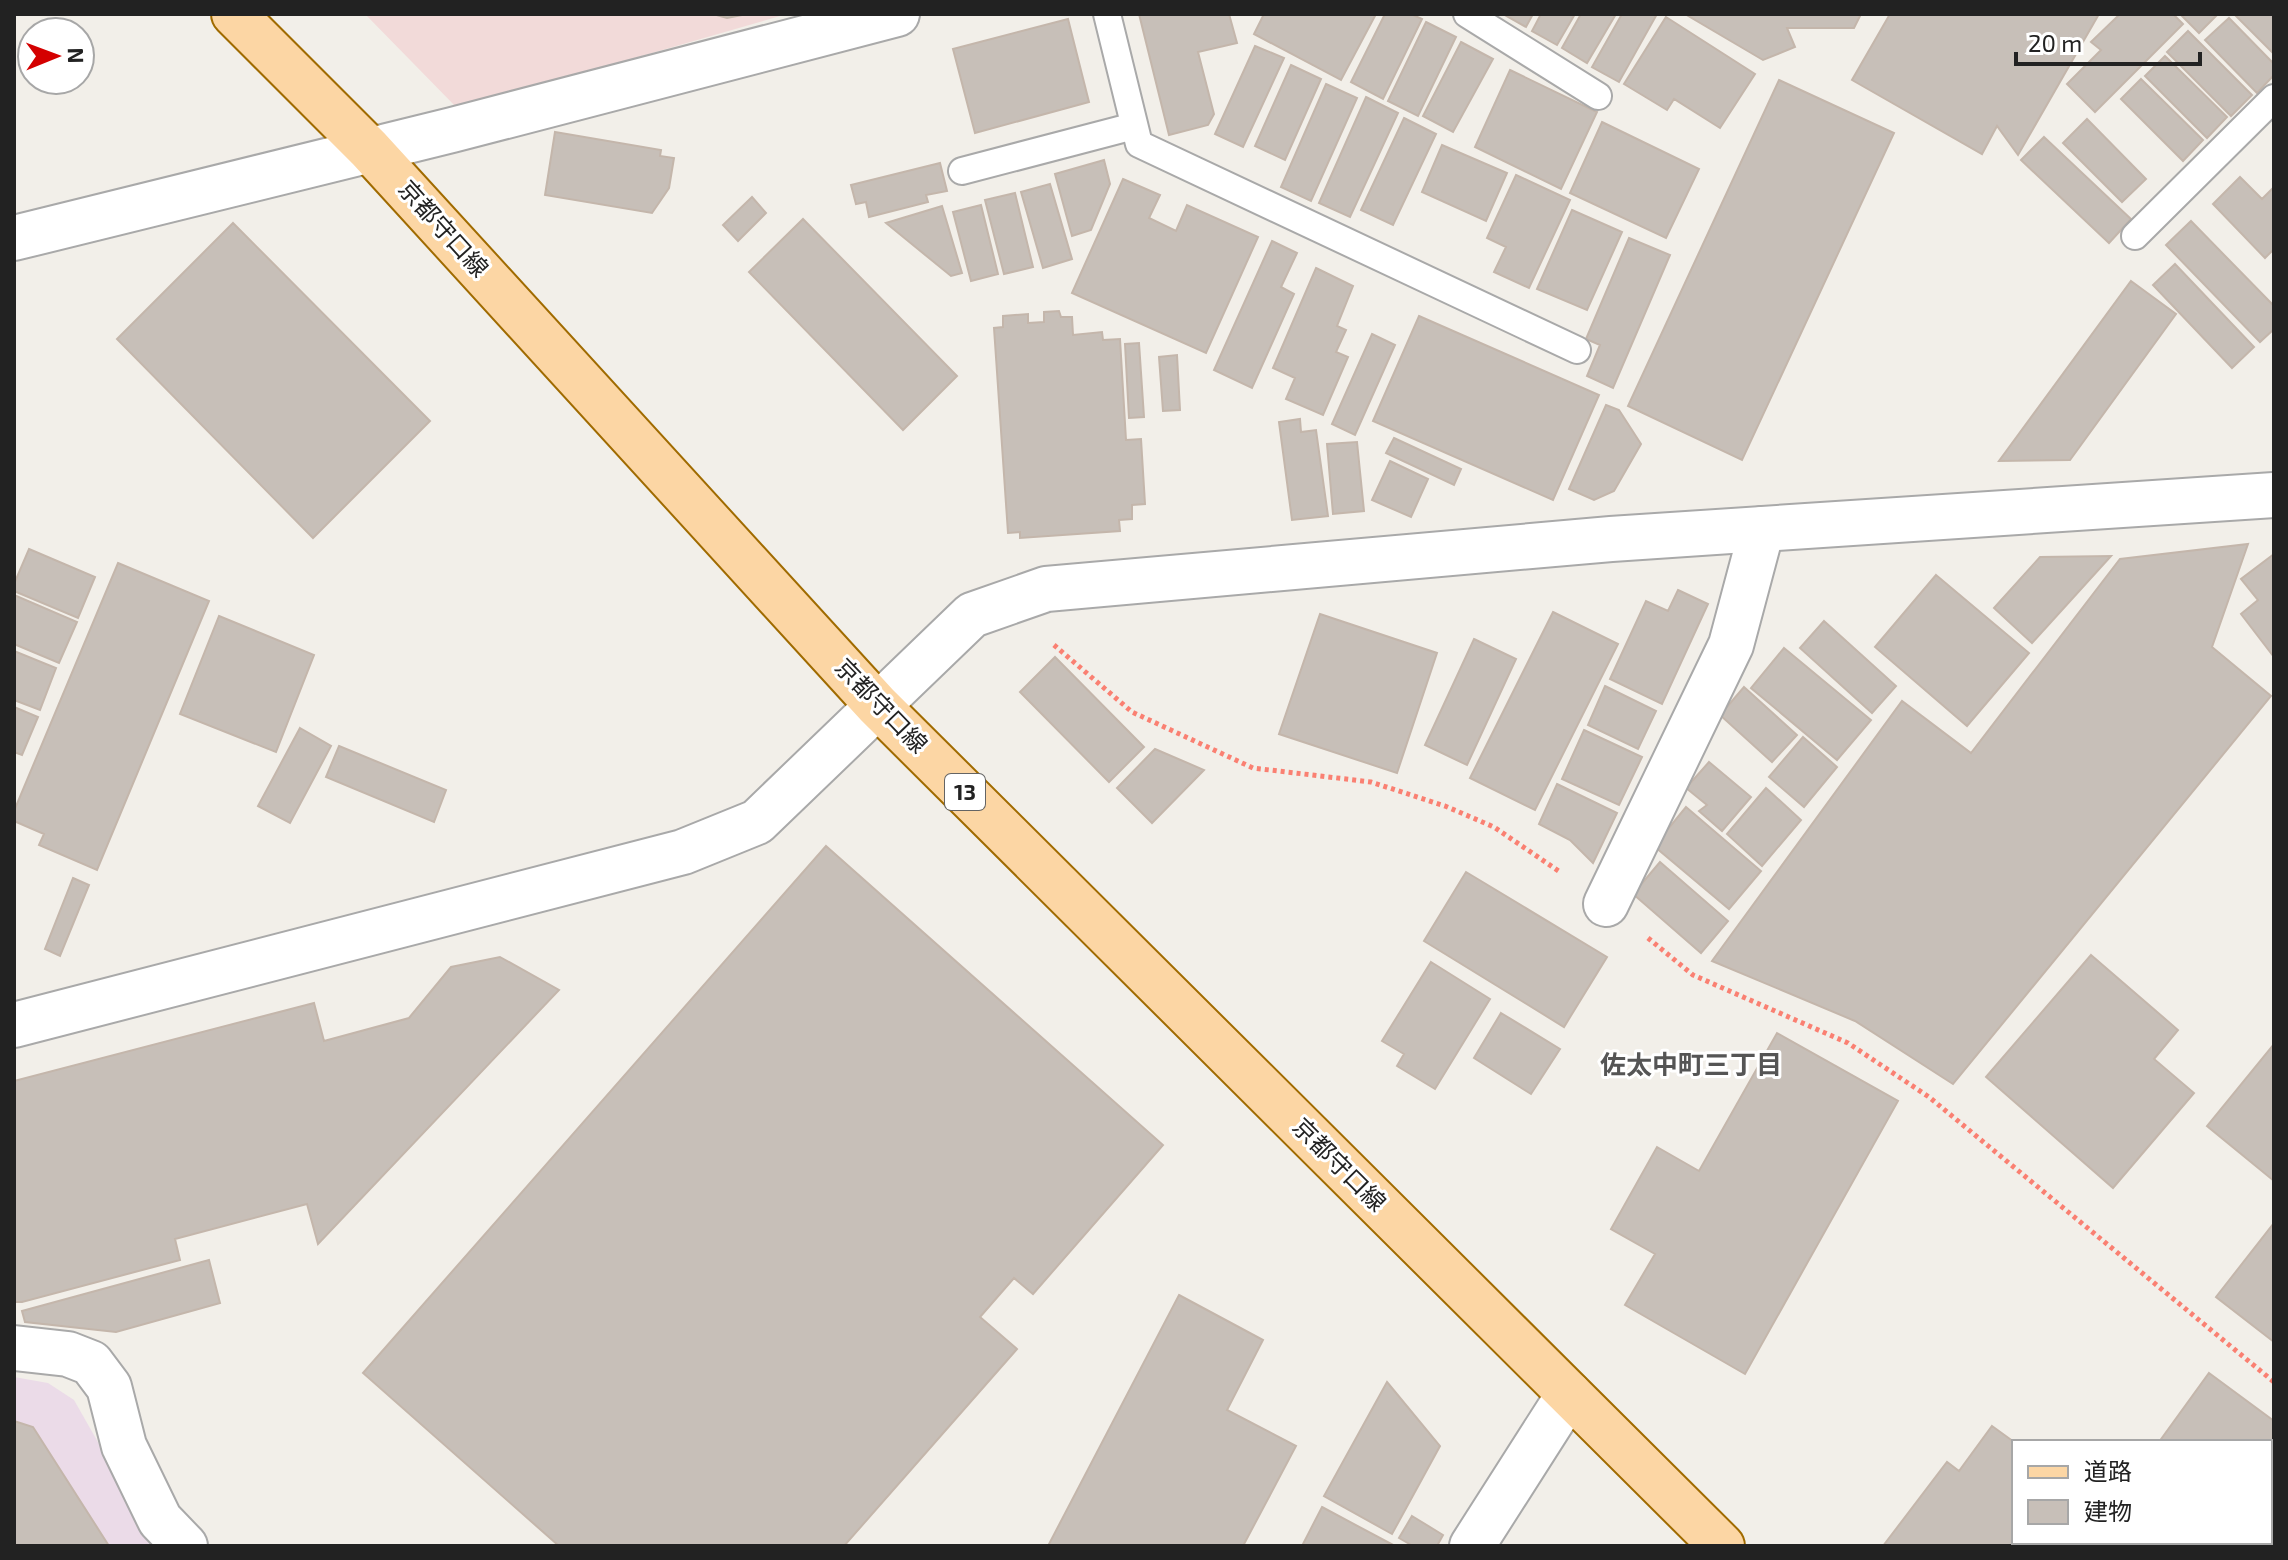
<svg xmlns="http://www.w3.org/2000/svg" width="2288" height="1560" viewBox="0 0 2288 1560" font-family="'Exo 2','Noto Sans JP',sans-serif">
<style>
.commercial{fill:#f2dad9}
.industrial{fill:#ebdbe8}
.building{fill:#c7bfb8;stroke:#c4b6ab;stroke-width:2}
.lines{fill:none;stroke-linecap:round;stroke-linejoin:round}
.service-casing{stroke:#a9a9a9;stroke-width:30}
.minor-casing{stroke:#a9a9a9;stroke-width:48}
.tertiary-casing{stroke:#a9a9a9;stroke-width:48}
.primary-casing{stroke:#a06b00;stroke-width:48}
.path{stroke:#fa8072;stroke-width:5;stroke-dasharray:4 4;stroke-linecap:butt}
.service{stroke:#fff;stroke-width:26}
.minor{stroke:#fff;stroke-width:44}
.tertiary{stroke:#fff;stroke-width:44}
.primary{stroke:#fcd6a4;stroke-width:44}
.labels{text-anchor:middle;stroke-width:6;stroke-linejoin:round;paint-order:stroke}
.shield{fill:#fff;stroke:#646464;stroke-width:2}
.shield-label{font-size:22px;font-weight:bold;fill:#222}
.street-label{font-size:24px;fill:#222;stroke:#fff}
.neighbourhood-label{font-size:26px;font-weight:bold;fill:#555;stroke:#fff}
</style>
<rect width="100%" height="100%" fill="#f2efe9"/>
<path class="commercial" d="M365 14H787L458 109Z"/>
<path class="industrial" d="M14 1377 48 1383 74 1400 157 1546H14Z"/>
<path class="building" d="M713 14H747L727 18Z
M1139 14H1229L1237 43 1198 52 1214 114 1208 125 1169 135Z
M1264 14H1376L1341 80 1254 34Z
M1385 14H1411L1422 19 1383 99 1351 82Z
M1503 14H1533L1526 27Z
M1541 14H1575L1557 45 1532 31Z
M1581 14H1616L1587 63 1562 48Z
M1622 14H1657L1619 82 1592 67Z
M1685 14H1861L1854 28H1787L1795 47 1763 60Z
M1890 14H2099L2018 155 1997 126 1982 154 1852 80Z
M2120 14H2173L2183 24 2095 112 2067 84 2101 50 2091 42Z
M2180 14H2218L2199 33Z
M2234 14H2274V54Z
M1666 17 1755 74 1720 128 1674 99 1667 110 1624 84Z
M2229 18 2274 64V75L2257 93 2205 40Z
M1068 19 1089 102 975 133 953 49Z
M1426 22 1456 37 1418 116 1388 101Z
M2188 31 2252 95 2231 116 2167 52Z
M1461 42 1493 59 1453 132 1423 116Z
M1255 46 1284 58 1243 147 1215 134Z
M2165 56 2227 117 2207 138 2145 76Z
M1291 65 1321 79 1285 160 1255 146Z
M1510 70 1597 112 1561 189 1475 147Z
M2141 79 2203 140 2183 161 2121 99Z
M1779 80 1894 133 1742 460 1628 406Z
M1326 84 1357 98 1311 201 1281 187Z
M1366 97 1398 113 1350 217 1319 203Z
M1404 118 1436 134 1393 225 1361 210Z
M2087 119 2146 179 2122 202 2063 143Z
M1602 122 1699 169 1666 238 1570 193Z
M555 132 661 150 660 156 674 158 669 188 652 213 545 195Z
M2044 137 2131 219 2109 243 2021 160Z
M1442 145 1507 173 1486 221 1422 192Z
M1104 160 1110 184 1091 230 1072 236 1055 174Z
M940 163 947 191 926 195 928 202 869 217 866 202 856 204 851 185Z
M1516 175 1570 200 1529 288 1494 272 1506 247 1487 238Z
M2240 177 2262 199 2274 187V249L2265 258 2213 204Z
M1123 179 1160 195 1149 218 1176 231 1187 205 1258 237 1206 353 1072 293Z
M1050 184 1072 259 1043 268 1021 192Z
M1015 193 1033 267 1004 274 985 200Z
M752 197 766 213 738 241 723 225Z
M981 205 998 274 971 281 953 212Z
M942 206 962 273 951 276 886 223Z
M1572 210 1622 232 1587 310 1537 289Z
M803 219 957 376 903 430 749 272Z
M2191 221 2274 306V329L2260 342 2166 245Z
M233 223 430 421 313 538 117 339Z
M1629 238 1670 255 1613 388 1587 376 1600 345 1586 339Z
M1272 241 1297 253 1281 287 1294 294 1252 388 1214 370Z
M2175 264 2254 347 2232 368 2153 285Z
M1316 268 1353 286 1337 326 1346 330 1336 352 1348 357 1323 415 1286 399 1295 378 1273 368Z
M2131 281 2176 314 2070 460 1999 461Z
M1059 311 1061 317H1072L1073 335 1102 332 1103 340 1120 339 1126 440 1141 439 1145 504 1132 505V519L1119 520 1120 531 1020 538V532L1008 533 994 328 1003 327V316L1028 314V323L1044 322V312Z
M1419 316 1599 395 1553 500 1373 421Z
M1372 334 1395 345 1355 435 1332 424Z
M1139 343 1144 417 1129 418 1125 344Z
M1177 355 1180 410 1163 411 1159 357Z
M1606 405 1619 410 1641 444 1614 491 1594 500 1569 489Z
M1300 419 1301 432 1316 430 1328 516 1292 520 1279 422Z
M1394 438 1461 469 1454 485 1386 453Z
M1357 442 1364 511 1333 514 1327 444Z
M1390 461 1428 479 1411 517 1372 500Z
M2248 544 2212 647 2271 696 1953 1084 1855 1021 1712 961 1902 701 1971 753 2120 559Z
M29 549 95 577 78 618 14 591V584Z
M2274 554V657L2241 614 2258 600 2241 579Z
M2111 556 2032 643 1994 608 2040 557Z
M118 563 209 601 97 870 39 845 44 834 14 821V811Z
M1936 575 2029 653 1967 726 1875 647Z
M1678 590 1708 604 1662 704 1610 679 1646 601 1668 611Z
M14 595 77 622 59 663 14 644Z
M1553 612 1618 644 1535 810 1470 778Z
M1320 614 1437 653 1397 773 1279 734Z
M219 616 314 655 276 752 180 714Z
M1824 621 1896 686 1872 713 1800 648Z
M1474 639 1516 659 1467 765 1425 745Z
M1784 648 1871 720 1837 760 1751 688Z
M14 651 56 668 40 710 14 700Z
M1055 657 1144 747 1109 782 1020 692Z
M1605 686 1656 711 1638 749 1588 725Z
M1744 687 1797 735 1772 762 1720 715Z
M14 707 38 717 22 755 14 752Z
M300 728 331 746 290 823 258 806Z
M1584 730 1642 757 1619 805 1562 779Z
M1803 737 1837 767 1804 807 1769 777Z
M339 746 446 790 434 822 326 777Z
M1155 749 1204 770 1152 823 1117 788Z
M1709 762 1751 797 1722 831 1699 811 1707 805 1686 788Z
M1557 784 1617 813 1593 863 1570 840 1539 824Z
M1766 788 1801 820 1762 866 1727 834Z
M1686 807 1761 871 1729 909 1654 846Z
M826 846 1163 1145 1033 1294 1014 1278 980 1317 1017 1349 844 1546H559L363 1373Z
M1660 862 1728 921 1701 953 1633 894Z
M1466 872 1607 957 1564 1027 1424 941Z
M73 878 89 885 60 956 45 949Z
M2091 955 2178 1030 2154 1059 2194 1093 2113 1188 1986 1077Z
M500 957 559 990 318 1244 307 1204 175 1239 180 1260 22 1302H14V1081L314 1003 324 1041 409 1018 451 967Z
M1431 962 1490 999 1435 1089 1397 1066 1404 1054 1382 1041Z
M1501 1013 1560 1049 1531 1094 1474 1058Z
M1777 1033 1898 1101 1745 1374 1625 1305 1655 1254 1611 1229 1657 1147 1699 1171Z
M2274 1044V1181L2207 1126Z
M2274 1223V1342L2216 1297Z
M209 1260 220 1303 116 1332 25 1322 22 1311Z
M1179 1295 1263 1340 1227 1410 1296 1446 1243 1546H1048Z
M2209 1373 2274 1421V1546H2082L2085 1542H2270V1442H2159Z
M1387 1382 1440 1446 1392 1534 1324 1496Z
M14 1421 33 1427 109 1546H14Z
M1992 1426 2014 1442V1542H2020L2017 1546H1883L1947 1462 1959 1471Z
M1322 1507 1395 1546H1302Z
M1412 1516 1443 1535 1437 1546H1413L1399 1538Z"/>
<g class="lines">
<g class="service-casing">
<path id="service" d="M1107 14 1139 144 1577 350
M1467 14 1598 96
M962 171 1134 126
M2135 236 2274 98"/>
</g>
<g class="minor-casing">
<path id="minor" d="M14 238 452 130 897 14
M1606 904 1731 645 1762 529
M14 1348 68 1354 91 1363 109 1387 124 1446 160 1520 185 1546
M1472 1546 1569 1394"/>
</g>
<g class="tertiary-casing">
<path id="tertiary" d="M14 1025 683 852 757 822 972 615 1046 589 1611 539 2274 495"/>
</g>
<g class="primary-casing">
<path id="primary" d="M234 14 369 149 877 705 1722 1546"/>
</g>
<path class="path" d="M1054 645 1132 712 1253 768 1371 782 1445 806 1494 827 1560 872
M1648 938 1693 975 1848 1043 1929 1097 2274 1382"/>
<use href="#service" class="service"/>
<use href="#minor" class="minor"/>
<use href="#tertiary" class="tertiary"/>
<use href="#primary" class="primary"/>
</g>
<g class="labels">
<rect class="shield" x="945" y="774" width="40" height="36" rx="6"/>
<g class="shield-label">
<text x="965" y="800">13</text>
</g>
<g class="street-label">
<text transform="translate(443 229) rotate(48)" y="8">京都守口線</text>
<text transform="translate(881 706) rotate(46)" y="8">京都守口線</text>
<text transform="translate(1339 1165) rotate(45)" y="8">京都守口線</text>
</g>
<g class="neighbourhood-label">
<text x="1691" y="1074">佐太中町三丁目</text>
</g>
</g>
<rect width="2288" height="1560" fill="none" stroke="#222222" stroke-width="32"/>
<rect x="2012" y="1440" width="260" height="104" fill="#ffffff" stroke="#a7a7a7" stroke-width="2"/>
<rect x="2028" y="1466" width="40" height="12" fill="#fcd6a4" stroke="#a7a7a7" stroke-width="2"/>
<text x="2084" y="1480" font-size="24" fill="#222222">道路</text>
<rect x="2028" y="1500" width="40" height="24" fill="#c7bfb8" stroke="#a7a7a7" stroke-width="2"/>
<text x="2084" y="1520" font-size="24" fill="#222222">建物</text>
<g transform="translate(56 56) rotate(89)"><circle r="38" fill="#ffffff" stroke="#a7a7a7" stroke-width="2"/>
<path d="M0-6L14 30L0 20L-14 30Z" fill="#d40000"/>
<text y="-12" font-size="22" font-weight="bold" text-anchor="middle" fill="#222222">N</text>
</g>
<path d="M2016 52v12h184v-12" fill="none" stroke="#222222" stroke-width="4"/>
<text x="2028" y="52" font-size="24" fill="#222222" stroke="#ffffff" stroke-width="6" paint-order="stroke">20 m</text>
</svg>
